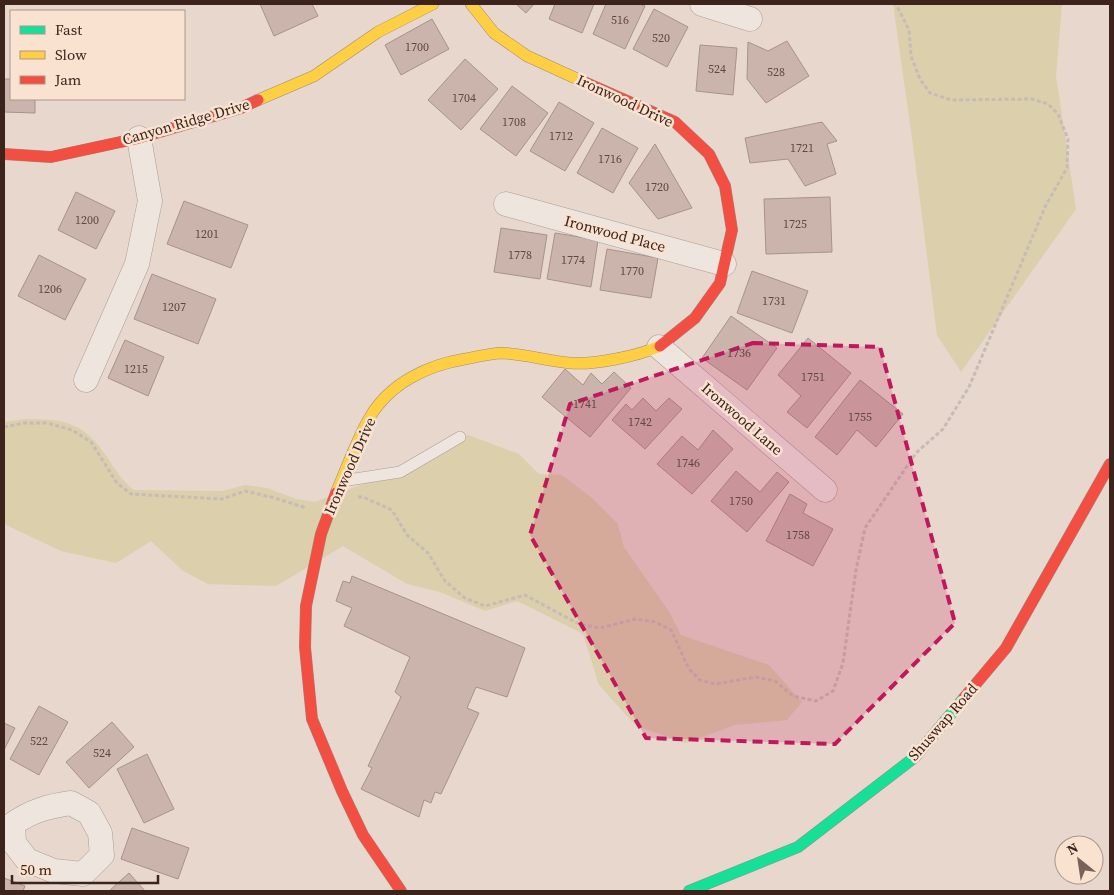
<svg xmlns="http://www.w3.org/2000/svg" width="1114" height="895" viewBox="0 0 1114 895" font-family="'Source Serif 4',serif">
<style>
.green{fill:#dbcfac}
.building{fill:#cbb4ac;stroke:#a8928b}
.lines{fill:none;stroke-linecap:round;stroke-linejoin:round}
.lane-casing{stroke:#ac9d95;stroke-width:12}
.street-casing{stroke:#ac9d95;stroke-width:25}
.fast-casing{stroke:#9c8c85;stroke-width:12}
.slow-casing{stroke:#9c8c85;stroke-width:12}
.jam-casing{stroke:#9c8c85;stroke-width:12}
.path{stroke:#c7bcb5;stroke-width:3;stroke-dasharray:4 2.5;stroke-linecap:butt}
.lane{stroke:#eee5de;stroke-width:11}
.street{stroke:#eee5de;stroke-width:24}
.fast{stroke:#16e098;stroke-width:11}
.slow{stroke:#ffcf43;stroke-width:11}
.jam{stroke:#f24e42;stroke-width:11}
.marked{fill:#c2185b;fill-opacity:0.2;stroke:#c2185b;stroke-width:4;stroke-dasharray:10 6;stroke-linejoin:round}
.labels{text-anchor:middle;stroke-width:5;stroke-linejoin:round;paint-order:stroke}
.number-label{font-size:12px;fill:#604740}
.street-label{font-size:15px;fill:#3c231c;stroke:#f9e3d0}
</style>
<rect width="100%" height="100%" fill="#e7d7cc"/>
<path class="green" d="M893 4H1062L1056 76 1076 209 961 372 937 335 913 145Z
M24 419C65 419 83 422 107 457 115 469 122 481 134 490L223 491 245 485 267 488 296 499 315 502 363 484 404 475 468 435 519 454 539 474 562 475 591 497 618 524 624 547 670 613 681 635 769 665 802 702 787 720 735 725 686 743 636 726 599 685 583 634 517 601 485 611 440 592 407 584 343 546 276 586 208 584 183 571 151 541 116 563 61 551 4 524V422Z"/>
<path class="building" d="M260 4H312L318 16 274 36Z
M516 4H534L526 13Z
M555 4H594L582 33 549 19Z
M606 4H639L645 6 625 49 593 34Z
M654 9 688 27 667 67 633 49Z
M432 19 449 49 401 75 385 45Z
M787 41 809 76 766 103 747 79 748 42 768 51Z
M700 45 737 48 733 95 696 91Z
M465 59 498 89 461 130 428 100Z
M4 79H11V99H35V113L4 112Z
M512 86 548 113 516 156 480 129Z
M559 102 594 123 565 171 530 151Z
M822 122 837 141 827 144 836 174 805 186 788 159 750 163 745 138Z
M602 128 638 148 613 193 577 173Z
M655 144 692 208 658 219 629 183Z
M76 192 115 211 96 249 58 230Z
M830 197 832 252 766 254 764 199Z
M184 201 248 225 231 268 167 244Z
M501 228 547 235 540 279 494 272Z
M555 233 598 240 591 287 547 279Z
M607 249 658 258 651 298 600 290Z
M39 255 86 279 65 320 18 296Z
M752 271 808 291 792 333 737 313Z
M152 274 216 299 198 344 134 319Z
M731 316 777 348 747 390 702 358Z
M808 338 851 373 807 428 787 412 801 396 778 375Z
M125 340 164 357 148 396 108 378Z
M565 369 583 385 591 373 602 384 614 372 631 388 590 437 542 397Z
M860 380 903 414 876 447 857 430 837 455 815 437Z
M643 398 656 411 669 398 682 409 645 449 612 420 626 404 632 410Z
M713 430 733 449 692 494 657 464 682 436 698 450Z
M736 471 760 492 777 472 789 482 747 532 711 501Z
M790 494 807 504 803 513 833 529 813 566 766 541Z
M352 576 525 648 507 697 476 687 467 708 479 713 441 794 435 792 431 803 424 800 419 817 361 789 372 768 368 766 401 697 395 692 410 657 344 626 352 608 336 601 343 581 350 583Z
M39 706 68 722 39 775 10 759Z
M112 722 134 747 89 788 66 762Z
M4 723 15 728 4 750Z
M147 754 174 809 144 823 117 769Z
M132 828 189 848 178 879 121 859Z
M129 873 145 891H109Z
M4 878 25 886 23 891H4Z"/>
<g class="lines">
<g class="lane-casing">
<path id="lane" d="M342 481 400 472 460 437"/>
</g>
<g class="street-casing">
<path id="street" d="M702 4 750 19
M506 204 724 264
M659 347 825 490
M86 380 137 264 150 201 139 138
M71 803 89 813 100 833 102 855 83 874 54 871 27 860 14 843 13 824C31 811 49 806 71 803Z"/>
</g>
<g class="fast-casing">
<path id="fast" d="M689 891 798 847 915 757 964 698"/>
</g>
<g class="slow-casing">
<path id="slow" d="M471 4 494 33 527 56 584 82
M258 100 314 76 378 32 433 4
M336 493C347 468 356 440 370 417 390 383 428 365 465 359 477 357 491 353 502 353 525 354 548 361 570 363 595 365 638 356 660 346"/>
</g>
<g class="jam-casing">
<path id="jam" d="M584 82 675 122 709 154 725 186 732 230 720 283 695 318 660 346
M4 154 51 157 139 138 241 108 258 100
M336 493 321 534 306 606 305 647 312 719 342 791 363 835 401 891
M964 698 1006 648 1110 464"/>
</g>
<path class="path" d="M4 427 24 423H47L72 430 91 442 117 483 131 494 222 499 245 491 275 498 306 508
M358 497H363L392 510 407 535 428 553 445 581 465 598 485 606 525 595 579 624 600 628 635 619 655 622 671 630 689 669 700 680 715 684 756 677 775 681 793 696 816 701 833 691 843 663 856 570 865 528 916 453 943 429 969 387 1046 205 1067 168 1068 139 1058 114 1048 104 1032 99 951 100 930 93 920 79 911 56 909 30 896 4"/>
<use href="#lane" class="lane"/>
<use href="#street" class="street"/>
<use href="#fast" class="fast"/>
<use href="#slow" class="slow"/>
<use href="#jam" class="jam"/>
</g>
<path class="marked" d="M753 343 880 347 955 623 835 744 646 738 530 535 570 404Z"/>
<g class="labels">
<g class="number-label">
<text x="620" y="24">516</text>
<text x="661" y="42">520</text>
<text x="417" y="51">1700</text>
<text x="717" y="73">524</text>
<text x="776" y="76">528</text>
<text x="464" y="102">1704</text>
<text x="514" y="126">1708</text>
<text x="561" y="140">1712</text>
<text x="802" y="152">1721</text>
<text x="610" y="163">1716</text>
<text x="657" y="191">1720</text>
<text x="87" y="224">1200</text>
<text x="795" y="228">1725</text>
<text x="207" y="238">1201</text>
<text x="520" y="259">1778</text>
<text x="573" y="264">1774</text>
<text x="632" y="275">1770</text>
<text x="50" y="293">1206</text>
<text x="774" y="305">1731</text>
<text x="174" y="311">1207</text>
<text x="739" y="357">1736</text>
<text x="136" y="373">1215</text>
<text x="813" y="381">1751</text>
<text x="585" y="408">1741</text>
<text x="860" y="421">1755</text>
<text x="640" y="426">1742</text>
<text x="688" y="467">1746</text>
<text x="741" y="505">1750</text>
<text x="798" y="539">1758</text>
<text x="39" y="745">522</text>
<text x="102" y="757">524</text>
</g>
<g class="street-label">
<text transform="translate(625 101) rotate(25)" y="5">Ironwood Drive</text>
<text transform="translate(186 122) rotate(-16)" y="5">Canyon Ridge Drive</text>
<text transform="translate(615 234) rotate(15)" y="5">Ironwood Place</text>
<text transform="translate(742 419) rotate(41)" y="5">Ironwood Lane</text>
<text transform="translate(350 466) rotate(-66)" y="5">Ironwood Drive</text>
<text transform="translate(943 722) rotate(-49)" y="5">Shuswap Road</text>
</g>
</g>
<rect width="1114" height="895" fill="none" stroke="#3c231c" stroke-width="10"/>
<rect x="10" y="10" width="175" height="90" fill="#f9e3d0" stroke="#ad9688"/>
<rect x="20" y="26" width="25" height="8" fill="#16e098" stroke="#ad9688"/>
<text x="55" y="35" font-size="15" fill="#3c231c">Fast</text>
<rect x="20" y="51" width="25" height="8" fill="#ffcf43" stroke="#ad9688"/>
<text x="55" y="60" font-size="15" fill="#3c231c">Slow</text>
<rect x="20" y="76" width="25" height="8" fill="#f24e42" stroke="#ad9688"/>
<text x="55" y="85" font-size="15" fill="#3c231c">Jam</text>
<g transform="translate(1079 860) rotate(330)"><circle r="24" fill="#f9e3d0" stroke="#ad9688"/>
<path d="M0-4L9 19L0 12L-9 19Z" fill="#78625a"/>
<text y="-8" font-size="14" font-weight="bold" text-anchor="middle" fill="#3c231c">N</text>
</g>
<path d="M12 875v8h146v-8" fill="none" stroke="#3c231c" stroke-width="2.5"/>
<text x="20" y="875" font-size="15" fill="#3c231c" stroke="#f9e3d0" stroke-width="4" paint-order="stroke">50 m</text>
</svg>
